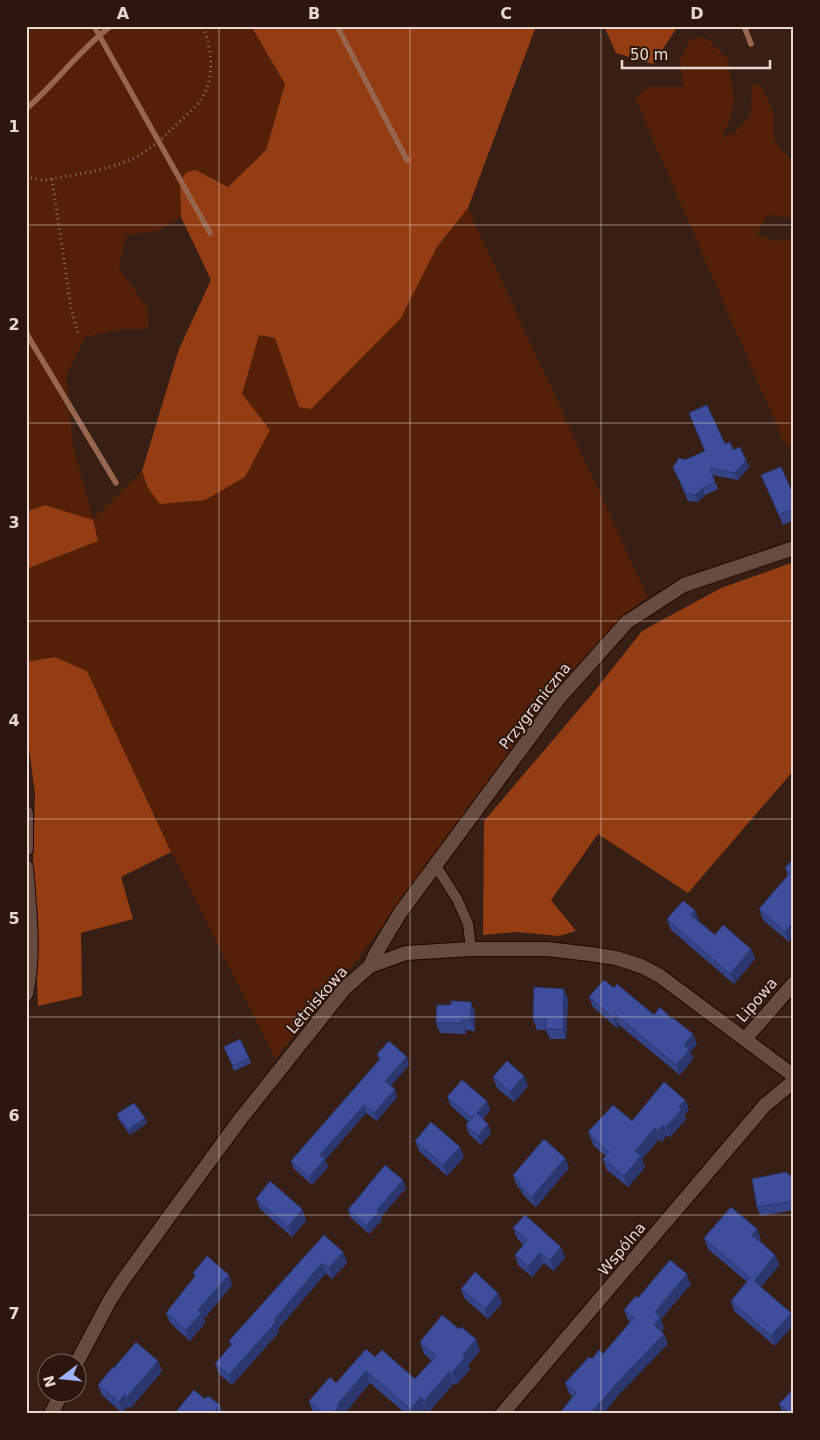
<svg xmlns="http://www.w3.org/2000/svg" width="820" height="1440" viewBox="0 0 820 1440" font-family="'DejaVu Sans',sans-serif">
<style>
.green{fill:#542008}
.forest{fill:#943c12}
.lines{fill:none;stroke-linecap:round;stroke-linejoin:round}
.stream{stroke:#98654e;stroke-width:5.5}
.service-casing{stroke:#1d0802;stroke-width:12}
.minor-casing{stroke:#1d0802;stroke-width:16}
.path{stroke:#89746c;stroke-width:3;stroke-dasharray:1 4;stroke-linecap:butt}
.service{stroke:#664b40;stroke-width:10}
.minor{stroke:#664b40;stroke-width:14}
.wall{fill:#354387}
.shaded-wall{fill:#2b376e}
.building{fill:#3e4e9d;stroke:#2b376e}
.grid{fill:none;stroke:#e9d9d2;stroke-width:1;stroke-opacity:0.55}
.labels{text-anchor:middle;stroke-width:4;stroke-linejoin:round;paint-order:stroke}
.street-label{font-size:15px;fill:#e9d9d2;stroke:#2d160d}
.neatline{fill:none;stroke:#e9d9d2;stroke-width:2}
.grid-label{font-size:16px;text-anchor:middle;font-weight:bold;fill:#e9d9d2}
</style>
<rect width="100%" height="100%" fill="#371f16"/>
<path class="green" d="M26 26H251L285 84 266 150 228 187 196 170 180 181 181 217 158 231 126 235 119 268 147 307 149 329H123L85 337 66 377 73 446 93 519 142 471 148 488 242 394 259 335 275 338 299 406 401 318 437 247 468 208 648 597 621 618 548 704 357 960 275 1059 171 852 87 671 55 657 26 662V569L98 541 45 505 26 512Z
M705 37 727 58 735 104 722 138 734 133 751 115 752 85H761L774 115V140L794 165V216L788 218 768 215 756 234 775 241 794 239V453L783 440 635 98 648 87H683L680 60 690 39Z"/>
<path class="forest" d="M251 26H540L535 29 468 208 437 247 401 318 311 409 299 407 275 338 259 335 242 394 270 430 245 477 205 500 160 504 148 488 142 471 179 349 211 280 181 217 180 180 187 172 196 170 228 187 266 150 285 84Z
M604 26H678L653 64 616 53Z
M45 505 93 520 98 541 26 569V512Z
M794 562V770L688 893 598 834 551 900 576 931 559 936 517 932 483 935 484 821 593 693 642 631 721 588Z
M55 657 87 671 171 852 121 877 133 919 81 933 82 996 38 1006 33 866 35 794 26 725V662Z"/>
<g class="lines">
<path class="stream" d="M94 26 210 233
M337 26 407 160
M744 26 751 44
M26 109C56 83 80 49 111 26
M26 333 116 483"/>
<g class="service-casing">
<path id="service" d="M436 866 457 899 468 924 471 949"/>
</g>
<g class="minor-casing">
<path id="minor" d="M26 813V849
M26 867C29 908 35 953 26 994
M370 966 376 953 400 913 559 698 627 622 684 585 794 548
M745 1039 794 983
M77 1362 110 1300 123 1280 200 1174 242 1117 345 988 370 966 406 953 471 949H547L590 954 616 958 641 966 660 976 794 1076
M51 1414 62 1392
M502 1414 765 1105 794 1081"/>
</g>
<path class="path" d="M26 177 42 180 52 179C77 174 104 171 127 161 144 155 158 142 171 130 179 122 188 114 196 106 216 84 213 52 203 26
M52 179 71 308 78 334"/>
<use href="#service" class="service"/>
<use href="#minor" class="minor"/>
</g>
<path class="wall" d="M725 444 733 450 746 460 749 467 738 480 712 475 718 489 705 495 698 502 688 501 673 467 685 460Z
M761 475 794 496V520L783 525Z
M794 858V936L789 942 763 920 759 909 788 876 785 868Z
M667 919 699 921 715 935 751 949 755 959 734 984 671 930Z
M614 988 654 1015 672 1019 693 1034 697 1044 690 1052 693 1059 680 1075 619 1025 617 1028 593 1007 589 997Z
M564 989 568 1000 566 1039H550L546 1030H537L533 1019Z
M471 1002 475 1013V1031L466 1030V1034L440 1033 436 1023 451 1005Z
M224 1047 249 1058 251 1063 234 1071Z
M377 1054 409 1065 390 1086 397 1097 377 1121 366 1113 325 1160 328 1167 312 1185 294 1169 291 1161 379 1060Z
M493 1077 528 1086 514 1102 497 1088Z
M447 1097 490 1110 483 1119 488 1124 491 1133 481 1145 469 1134 466 1125 469 1122 451 1106Z
M685 1100 689 1110 684 1115 686 1119 670 1137 667 1135 662 1142 659 1139 642 1159 645 1167 628 1187 607 1170 603 1159 606 1156 594 1146 588 1132 632 1121Z
M117 1114 145 1118 147 1123 130 1135 119 1120Z
M415 1141 464 1157 447 1176 419 1151Z
M565 1158 569 1168 536 1207 523 1195 521 1190 517 1186 513 1175Z
M794 1179V1210L760 1216 757 1207Z
M406 1188 381 1217 382 1220 369 1234 351 1218 348 1210Z
M256 1199 302 1209 306 1220 292 1237 260 1209Z
M513 1228 565 1257 554 1271 544 1263 532 1277 518 1265 515 1255 523 1245 517 1238Z
M757 1229 761 1240 760 1241 775 1255 779 1265 761 1287 791 1313 794 1320V1324L775 1346 734 1311 731 1301 747 1282 708 1249 704 1238Z
M324 1235 343 1252 347 1263 332 1279 326 1273 278 1329 279 1332 232 1385 219 1374 215 1364 231 1345 229 1341Z
M193 1273 229 1275 232 1285 204 1319 205 1323 190 1341 170 1323 166 1313 195 1277Z
M691 1284 661 1319 664 1328 661 1331 664 1334 668 1344 620 1393 603 1414H559L573 1397 569 1393 565 1383 592 1359 603 1354 630 1322 628 1320 624 1310 638 1298Z
M461 1289 498 1293 502 1303 488 1319 465 1299Z
M420 1342 480 1351 468 1365 470 1369 456 1385 454 1383 428 1413 425 1409 421 1414H406L370 1383 344 1414 313 1413 309 1401 375 1357 415 1379 432 1361 424 1354Z
M158 1361 162 1371 131 1408 128 1406 122 1413 102 1395 98 1385 114 1368Z
M779 1404 794 1414H783Z"/>
<path class="shaded-wall" d="M746 460 749 467 738 480 735 473Z
M703 488 705 495 698 502 695 495Z
M695 910 699 921 691 915Z
M794 921V936L789 942 785 932Z
M751 949 755 959 734 984 730 974Z
M564 989 568 1000 566 1039 563 1029Z
M471 1002 475 1013V1031L471 1020Z
M616 1015 619 1025 617 1028 613 1018Z
M462 1020 466 1030V1034L462 1023Z
M693 1034 697 1044 690 1052 693 1059 680 1075 676 1065 684 1045Z
M407 1057 409 1065 388 1089 385 1081Z
M524 1076 528 1086 514 1102 510 1092Z
M395 1089 397 1097 377 1121 374 1113Z
M685 1100 689 1110 684 1115 686 1119 670 1137 666 1127 679 1106Z
M487 1101 490 1110 480 1122 477 1113Z
M364 1105 366 1113 325 1160 328 1167 312 1185 309 1177 320 1155Z
M145 1118 147 1123 130 1135 128 1130Z
M488 1124 491 1133 481 1145 478 1136Z
M663 1125 667 1135 662 1142 658 1131Z
M655 1128 659 1139 642 1159 645 1167 628 1187 624 1176 635 1151Z
M460 1147 464 1157 447 1176 443 1165Z
M565 1158 569 1168 536 1207 532 1197Z
M403 1180 406 1188 381 1217 382 1220 369 1234 366 1226 377 1210Z
M302 1209 306 1220 292 1237 288 1227Z
M757 1229 761 1240 756 1245 752 1235Z
M561 1247 565 1257 554 1271 550 1260Z
M343 1252 347 1263 332 1279 329 1268Z
M540 1253 544 1263 532 1277 528 1266Z
M775 1255 779 1265 758 1291 754 1281Z
M322 1263 326 1273 278 1329 279 1332 232 1385 229 1375Z
M687 1274 691 1284 661 1319 664 1328 658 1335 654 1325 655 1312Z
M229 1275 232 1285 204 1319 205 1323 190 1341 186 1330 198 1310Z
M498 1293 502 1303 488 1319 485 1309Z
M791 1313 794 1320V1324L775 1346 771 1336Z
M664 1334 668 1344 620 1393 603 1414H590L617 1383Z
M476 1339 480 1351 468 1365 470 1369 456 1385 452 1373 463 1355Z
M158 1361 162 1371 131 1408 127 1397Z
M366 1371 370 1383 344 1414H332L338 1404Z
M449 1372 454 1383 428 1413 424 1401Z
M124 1395 128 1406 122 1413 119 1402Z
M421 1397 425 1409 421 1414H412L410 1409Z
M220 1405 223 1414H213Z"/>
<path class="building" d="M707 405 725 444 730 442 733 450 740 447 746 460 735 473 710 468 715 482 703 488 695 495 686 494 673 467 679 458 685 460 705 451 689 413Z
M781 467 794 496V508L779 515 761 475Z
M794 858V921L785 932 759 909 790 873 785 868Z
M683 901 695 910 691 915 715 935 723 925 751 949 730 974 667 919Z
M604 980 614 988 617 984 654 1015 660 1007 672 1019 673 1018 693 1034 684 1045 689 1050 676 1065 616 1015 613 1018 589 997Z
M534 987 564 989 563 1029H546V1019H533Z
M451 1001 471 1002V1020H462V1023H436L437 1005H451Z
M240 1039 249 1058 233 1066 224 1047Z
M389 1041 407 1057 385 1081 395 1089 374 1113 364 1105 320 1155 325 1159 309 1177 291 1161 381 1058 377 1054Z
M507 1061 524 1076 510 1092 493 1077Z
M462 1080 487 1101 477 1113 488 1124 478 1136 466 1125 474 1115 472 1118 447 1097Z
M664 1082 685 1100 679 1106 682 1109 666 1127 663 1125 658 1131 655 1128 635 1151 641 1156 624 1176 603 1159 609 1152 590 1136 591 1134 588 1132 613 1105 632 1121Z
M134 1103 145 1118 128 1130 117 1114Z
M431 1122 460 1147 443 1165 415 1141Z
M544 1139 565 1158 532 1197 519 1185 521 1183 513 1175Z
M385 1165 403 1180 377 1210 379 1212 366 1226 348 1210Z
M786 1172 794 1179V1201L757 1207 752 1179Z
M270 1181 302 1209 288 1227 256 1199Z
M731 1207 757 1229 752 1235 775 1255 754 1281 791 1313 771 1336 731 1301 750 1278 704 1238Z
M525 1215 561 1247 550 1260 540 1253 528 1266 515 1255 527 1241 513 1228Z
M324 1235 343 1252 329 1268 322 1263 274 1320 276 1322 229 1375 215 1364 232 1344 229 1341Z
M207 1256 229 1275 198 1310 202 1313 186 1330 166 1313 196 1275 193 1273Z
M670 1260 687 1274 655 1312 660 1317 654 1325 664 1334 617 1383 590 1414H559L576 1393 565 1383 589 1357 592 1359 599 1350 603 1354 634 1318 624 1310 636 1296 638 1298Z
M475 1272 498 1293 485 1309 461 1289Z
M442 1315 459 1329 461 1327 476 1339 463 1355 465 1357 452 1373 449 1372 424 1401 421 1397 410 1409 366 1371 338 1404 339 1406 332 1414H323L309 1401 330 1377 336 1383 366 1349 375 1357 382 1350 415 1379 436 1356 420 1342Z
M136 1342 158 1361 127 1397 124 1395 119 1402 98 1385 113 1367 114 1368Z
M794 1388V1414H791L779 1404Z
M194 1390 205 1399 208 1396 220 1405 213 1414H174Z
M79 1411 83 1414H77Z"/>
<path class="grid" d="M219 26V1414M410 26V1414M601 26V1414M26 225H794M26 423H794M26 621H794M26 819H794M26 1017H794M26 1215H794"/>
<g class="labels">
<g class="street-label">
<text transform="translate(535 706) rotate(-52)" y="5">Przygraniczna</text>
<text transform="translate(317 1000) rotate(-49)" y="5">Letniskowa</text>
<text transform="translate(757 1000) rotate(-49)" y="5">Lipowa</text>
<text transform="translate(622 1249) rotate(-50)" y="5">Wspólna</text>
</g>
</g>
<rect width="820" height="1440" fill="none" stroke="#2d160d" stroke-width="55"/>
<g transform="translate(62 1378) rotate(254)"><circle r="24" fill="#2d160d" stroke="#78645c"/>
<path d="M0-4L9 19L0 12L-9 19Z" fill="#9fb3fd"/>
<text y="-8" font-size="14" font-weight="bold" text-anchor="middle" fill="#e9d9d2">N</text>
</g>
<path d="M622 60v8h148v-8" fill="none" stroke="#e9d9d2" stroke-width="2.5"/>
<text x="630" y="60" font-size="15" fill="#e9d9d2" stroke="#2d160d" stroke-width="4" paint-order="stroke">50 m</text>
<rect x="28" y="28" width="764" height="1384" class="neatline"/>
<g class="grid-label">
<text x="123" y="19">A</text>
<text x="314" y="19">B</text>
<text x="506" y="19">C</text>
<text x="697" y="19">D</text>
<text x="14" y="132">1</text>
<text x="14" y="330">2</text>
<text x="14" y="528">3</text>
<text x="14" y="726">4</text>
<text x="14" y="924">5</text>
<text x="14" y="1121">6</text>
<text x="14" y="1319">7</text>
</g>
</svg>
